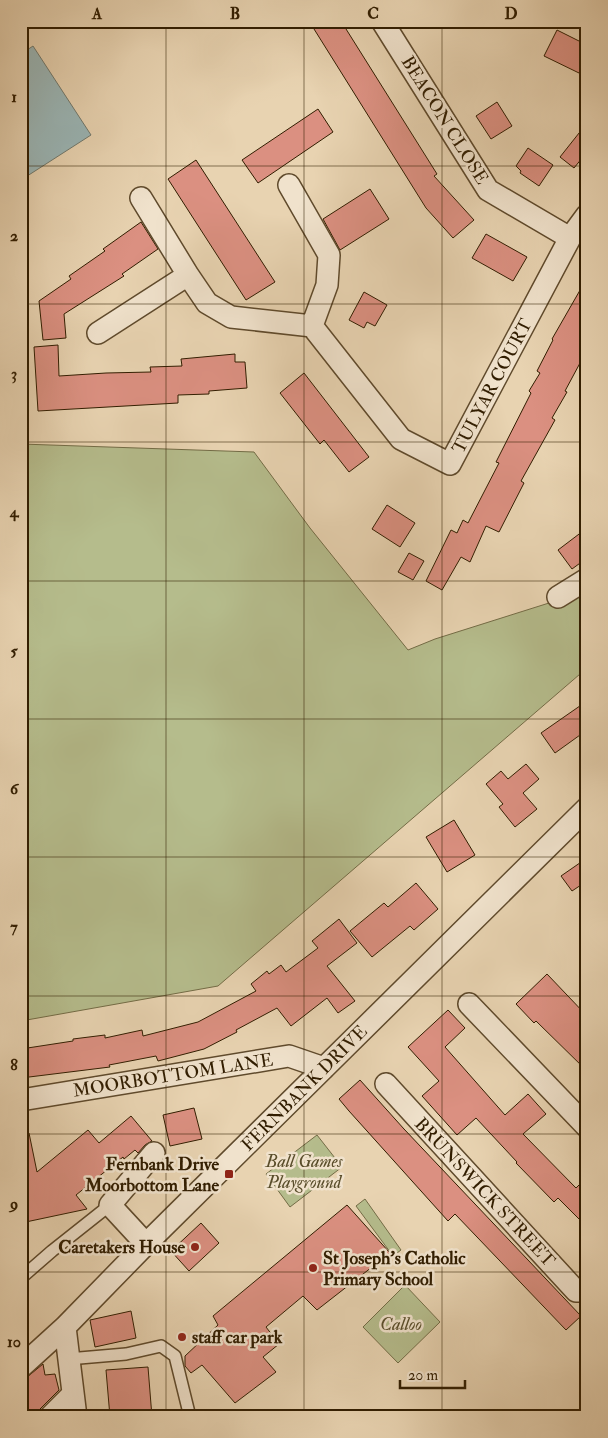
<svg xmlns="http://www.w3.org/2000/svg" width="608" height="1438" viewBox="0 0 608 1438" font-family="'IM FELL Double Pica',serif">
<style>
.green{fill:#b5bc8c;stroke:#736c46}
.water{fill:#9bb6b6;stroke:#71796d}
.building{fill:#db9081;stroke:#311d00}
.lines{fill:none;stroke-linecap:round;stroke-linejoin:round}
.service-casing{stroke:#5f4a2c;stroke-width:14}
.minor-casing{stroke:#5f4a2c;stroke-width:24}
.service{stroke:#f0e2cc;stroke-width:11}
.minor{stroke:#f0e2cc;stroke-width:21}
.grid{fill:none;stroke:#311d00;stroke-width:1;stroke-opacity:0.55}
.poi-dot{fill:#8f2418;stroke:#f0e2cc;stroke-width:2}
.labels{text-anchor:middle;stroke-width:5;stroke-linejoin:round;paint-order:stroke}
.street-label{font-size:18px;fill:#311d00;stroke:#f0e2cc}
.park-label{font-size:18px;font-style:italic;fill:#594d2a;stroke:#f0e2cc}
.poi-label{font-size:18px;font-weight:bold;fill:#311d00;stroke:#f0e2cc;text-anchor:end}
.neatline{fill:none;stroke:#311d00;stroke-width:2}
.grid-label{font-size:16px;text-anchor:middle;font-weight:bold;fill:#311d00}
</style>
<rect width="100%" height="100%" fill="#e8d3b1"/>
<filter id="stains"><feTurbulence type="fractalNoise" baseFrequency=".004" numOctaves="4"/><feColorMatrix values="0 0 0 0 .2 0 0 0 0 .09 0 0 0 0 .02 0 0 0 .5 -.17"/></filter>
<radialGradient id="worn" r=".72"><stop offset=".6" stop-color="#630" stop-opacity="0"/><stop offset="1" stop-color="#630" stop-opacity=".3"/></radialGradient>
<path class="green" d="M21 444 254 452 310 528 408 650 435 639 587 591V668L218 986 21 1021Z
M317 1135 342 1167 290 1207 266 1174Z
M365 1199 401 1250 393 1256 356 1206Z
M405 1285 440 1322 398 1363 363 1327Z"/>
<path class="water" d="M33 46 91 135 21 180V54Z"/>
<path class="building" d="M309 21H341L437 174 434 176 474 220 453 238 426 208Z
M557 30 587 45V57L579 73 544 56Z
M497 102 512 126 491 139 476 116Z
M318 109 333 132 258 183 242 160Z
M587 123V152L574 168 560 157Z
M528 148 553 165 539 186 520 173 521 171 516 166Z
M196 160 275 282 246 300 168 179Z
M370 189 389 219 340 250 323 219Z
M141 222 158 249 122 274 124 276 64 314 66 338 43 340 39 301 71 279 69 276 105 251 103 249Z
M486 234 527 257 513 281 472 258Z
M587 278V350L565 391 567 392 552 418 555 420 521 481 524 483 499 532 486 526 470 562 461 557 442 590 426 581 451 530 457 533 463 520 468 523 499 463 496 462 531 393 529 391 540 373 537 371 553 340 552 339Z
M364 292 387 305 375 326 367 322 364 328 349 320Z
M58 345 59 376 106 373 151 372 150 367 182 366 181 359 235 354V362H245L247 388 209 391V394L178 395V403L38 411 34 347Z
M304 373 369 457 349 472 324 440 320 444 280 393Z
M387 505 415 523 400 547 372 529Z
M587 528V558L572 569 558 550Z
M409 553 424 561 413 580 398 572Z
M587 701V730L555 753 541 733Z
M526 764 539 779 523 793 537 809 515 827 499 807 503 804 486 784 501 771 508 779Z
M454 820 475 855 447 872 426 837Z
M587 858V881L572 891 561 876Z
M416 883 438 909 414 930 410 926 372 957 350 931 384 903 388 907Z
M339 919 357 943 327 966 355 1001 338 1013 327 998 291 1026 277 1008 236 1030 237 1032 204 1049 158 1061 156 1056 109 1065 110 1067 21 1078V1049L73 1041V1039L105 1035V1038L142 1030 143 1036 198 1022 256 991 251 984 267 971 269 974 281 965 286 972 318 948 312 941Z
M547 974 587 1016V1071L536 1021 534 1023 516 1004Z
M448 1010 465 1028 445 1047 505 1115 528 1094 546 1114 523 1134 576 1188 587 1177V1227L558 1198 554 1202 516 1163 517 1162 476 1118 457 1135 422 1096 439 1081 408 1047Z
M360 1080 404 1129 581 1316 566 1330 455 1214 448 1221 349 1111 339 1099Z
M194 1108 202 1139 170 1146 163 1115Z
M131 1116 152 1141 145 1145 138 1153 135 1150 124 1159 123 1157 76 1195 87 1209 21 1223V1134L29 1133 37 1172 88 1130 99 1143Z
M347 1205 390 1253 317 1310 303 1296 266 1327 279 1344 263 1357 276 1372 235 1403 202 1365 191 1373 185 1366V1356L218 1325 213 1316Z
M201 1223 219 1243 189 1271 171 1251Z
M131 1311 136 1338 95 1347 90 1320Z
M43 1364 45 1375 55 1374 59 1390 32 1417H21V1382Z
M148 1367 152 1417H110L106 1370Z"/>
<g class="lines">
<g class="service-casing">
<path id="service" d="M21 1278 52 1251 110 1205
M68 1359 126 1354 161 1346 175 1356 190 1417"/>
</g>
<g class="minor-casing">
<path id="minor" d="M382 21 488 190 570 238
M289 185 329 255 327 285 312 326 401 439 450 464 570 238 587 215
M141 198 188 275
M98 333 188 275 207 303 231 317 312 326
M558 597 587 579
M469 1004 587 1127
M386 1084 576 1291H587
M21 1100 289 1056 324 1068
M146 1244 110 1205 154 1153
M65 1327 76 1417
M21 1367 65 1327 146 1244 587 808
M50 1417 72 1395"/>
</g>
<use href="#service" class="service"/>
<use href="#minor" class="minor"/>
</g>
<path class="grid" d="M166 21V1417M304 21V1417M442 21V1417M21 166H587M21 304H587M21 442H587M21 581H587M21 719H587M21 857H587M21 996H587M21 1134H587M21 1272H587"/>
<g class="poi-dot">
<rect x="224" y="1169" width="10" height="10" rx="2.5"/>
<circle cx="195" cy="1247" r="5"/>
<circle cx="313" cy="1268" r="5"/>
<circle cx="182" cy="1337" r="5"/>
</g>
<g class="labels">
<g class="street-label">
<text transform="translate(445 120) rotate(58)" y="6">BEACON CLOSE</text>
<text transform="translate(492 386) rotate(-62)" y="6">TULYAR COURT</text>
<text transform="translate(173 1075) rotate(-9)" y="6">MOORBOTTOM LANE</text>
<text transform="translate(304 1088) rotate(-45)" y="6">FERNBANK DRIVE</text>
<text transform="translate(485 1192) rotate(47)" y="6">BRUNSWICK STREET</text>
</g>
<g class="park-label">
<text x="304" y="1167">Ball Games<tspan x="304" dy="21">Playground</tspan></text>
<text x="401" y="1330">Calloo</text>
</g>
<g class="poi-label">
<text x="219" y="1170">Fernbank Drive<tspan x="219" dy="21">Moorbottom Lane</tspan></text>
<text x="185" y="1253">Caretakers House</text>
<text x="323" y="1264" text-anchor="start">St Joseph's Catholic<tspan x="323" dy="21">Primary School</tspan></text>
<text x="192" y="1343" text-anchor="start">staff car park</text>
</g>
</g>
<rect width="608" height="1438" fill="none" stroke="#e8d3b1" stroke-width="55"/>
<path d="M400 1380v8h65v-8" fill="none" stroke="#311d00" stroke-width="2.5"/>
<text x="408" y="1380" font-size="15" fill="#311d00" stroke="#f0e2cc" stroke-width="4" paint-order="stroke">20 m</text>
<rect x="28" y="28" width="552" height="1382" class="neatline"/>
<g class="grid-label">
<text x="97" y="19">A</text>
<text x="235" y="19">B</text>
<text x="373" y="19">C</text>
<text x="511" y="19">D</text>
<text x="14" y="102">1</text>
<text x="14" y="241">2</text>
<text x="14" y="379">3</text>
<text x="14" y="517">4</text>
<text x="14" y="656">5</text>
<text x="14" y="794">6</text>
<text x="14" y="932">7</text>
<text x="14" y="1070">8</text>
<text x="14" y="1209">9</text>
<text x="14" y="1347">10</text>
</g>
<rect width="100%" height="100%" filter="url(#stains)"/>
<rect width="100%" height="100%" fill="url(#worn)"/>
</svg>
